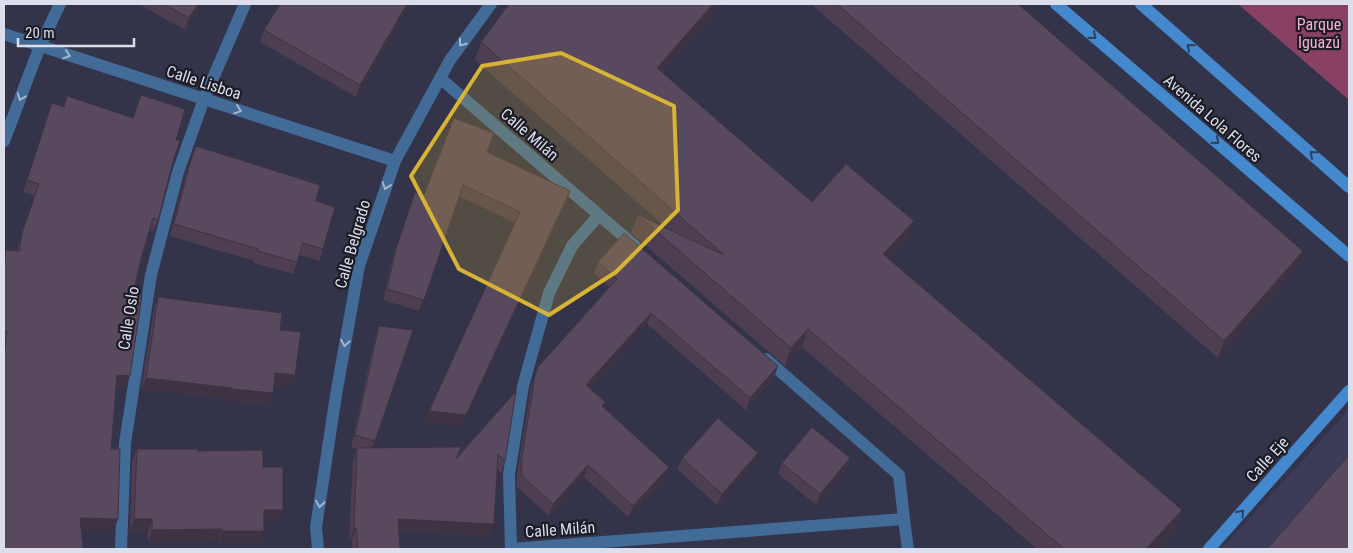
<svg xmlns="http://www.w3.org/2000/svg" width="1353" height="553" viewBox="0 0 1353 553" font-family="'Roboto Condensed',sans-serif">
<style>
.built{fill:#3c3c59}
.green{fill:#894163}
.lines{fill:none;stroke-linecap:round;stroke-linejoin:round}
.street{stroke:#426b97;stroke-width:12}
.secondary{stroke:#4488cd;stroke-width:12}
.wall{fill:#4d3f51}
.shaded-wall{fill:#3e3342}
.building{fill:#59495e;stroke:#3e3342}
.oneway{stroke:#2a4260}
.oneway2{stroke:#a7b6ce}
.marked{fill:#d7b434;fill-opacity:0.2;stroke:#d7b434;stroke-width:4;stroke-linejoin:round}
.labels{text-anchor:middle;stroke-width:4.5;stroke-linejoin:round;paint-order:stroke}
.park-label{font-size:16px;fill:#f8b0cf;stroke:#1c1c26}
.street-label{font-size:16px;fill:#dddeec;stroke:#1c1c26}
</style>
<rect width="100%" height="100%" fill="#33334a"/>
<path class="built" d="M1349 410V549H1221Z"/>
<path class="green" d="M1238 4H1349V100Z"/>
<g class="lines">
<path class="street" d="M4 34 395 161
M440 78 635 246
M4 141 40 46 60 4
M599 215 572 246 549 293 523 386 509 474 511 549 904 519 899 475 766 359
M904 519 908 549
M121 549 125 443 151 275 178 172 204 99 245 4
M318 549 316 527 336 395 359 266 395 161 450 60 491 4"/>
<path class="secondary" d="M1056 4 1349 256
M1141 4 1349 187
M1209 549 1349 391"/>
</g>
<path class="wall" d="M139 4H201L185 30Z
M721 4 662 73 812 202 914 221 908 238 889 259 1176 528 1156 549H1037L802 347 785 366 631 233 638 215 669 230 475 60 481 42Z
M811 4H1018L1296 268 1218 358Z
M403 16 356 97 260 42 264 30Z
M67 96 176 140 174 158 158 220 154 231 150 230 141 259 133 294 125 388 116 387 111 449 114 530H81L4 549V257L6 250 17 251 18 245 35 196 23 192 52 103 63 107Z
M196 146 323 249 319 261 300 255 293 274 254 263V261L170 236 186 174Z
M487 152 570 191 566 202 462 426 424 422 429 411 515 223 459 196 419 311 383 300 391 264 415 192 424 195Z
M598 262 774 378 746 410 647 324 590 388 603 408 664 479 628 517 584 477 549 516 517 487V475L531 388 538 367 609 287 594 273Z
M158 297 280 330 295 375 291 387 274 385 269 405 228 401V399L141 390 154 309Z
M379 326 413 330 372 448 461 447 457 457 516 391 505 461 501 473 497 469 490 536 399 531 400 549H352V540H349L353 460 357 449 351 447 375 338Z
M137 449 198 451 263 467 283 510 279 522H264V531L259 543H218V541L148 542V531H130L132 461Z
M758 453 754 465 717 505 677 469 682 458Z
M850 458 846 470 816 505 778 474 782 463Z"/>
<path class="shaded-wall" d="M198 4H201L185 30 189 18Z
M407 4H411L403 16 356 97 360 85Z
M713 4H721L651 86 657 68Z
M570 191 566 202 462 426 424 422 429 411Z
M914 221 908 238 877 272 883 254Z
M1303 251 1296 268 1218 358 1224 341Z
M651 313 647 324 582 397 586 385Z
M808 329 802 347 785 366 791 348Z
M778 366 774 378 746 410 750 398Z
M275 373 295 375 291 387 271 385Z
M117 375 130 376 125 388 113 386Z
M146 378 232 388 228 399 141 390Z
M232 389 273 393 269 405 228 401Z
M758 453 754 465 717 505 722 494Z
M850 458 846 470 816 505 820 494Z
M588 465 584 477 549 516 553 504Z
M669 467 664 479 628 517 633 506Z
M264 510H283L279 522H259Z
M1182 510 1176 528 1156 549H1146Z
M80 518 118 519 114 530H76Z
M134 519H152L148 531H130Z
M398 519 494 524 490 536 393 531Z
M354 528H356L352 540H349Z
M222 529 218 541 148 542 152 530Z
M222 531H264L259 543H218Z"/>
<path class="building" d="M164 4H198L189 18Z
M280 4H407L360 85 264 30Z
M509 4H713L657 68 812 202 846 164 914 221 883 254 1182 510 1146 549H1064L808 329 791 348 638 215 724 255 481 42Z
M837 4H1018L1303 251 1224 341Z
M141 95 185 109 176 140 180 141 174 158 158 220 153 218 141 259 133 294 142 295 130 376 117 375 111 449H120L118 519 80 518 83 549H4V358L7 332 4 331V268L6 250 19 251 22 233 39 184 27 180 52 103 64 107 67 96 133 118Z
M454 118 494 133 487 152 570 191 466 415 429 411 520 212 463 185 424 300 387 289 395 252 415 192 424 195Z
M196 146 320 185 316 201 335 207 323 249 303 243 297 262 258 251V249L174 224 190 163Z
M624 233 778 366 750 398 651 313 586 385 605 402 602 406 669 467 633 506 588 465 553 504 522 476 521 463 535 376 538 367 617 279 598 262Z
M158 297 282 313 280 330 301 332 295 375 275 373 273 393 232 389V388L146 378Z
M379 326 413 330 375 441 355 435Z
M516 391 505 461 498 454 494 524 398 519 400 549H358L356 528H354L357 448 461 447 456 459Z
M718 418 758 453 722 494 682 458Z
M812 427 850 458 820 494 782 463Z
M137 449H198V451L263 450V467H283V510H264V531H222V529L152 530V519H134Z
M1349 455V549H1267Z"/>
<defs><path id="oneway-chevron" d="M-2-3.5L2.5 0L-2 3.5" fill="none" stroke-width="1.6" stroke-linecap="round" stroke-linejoin="round" transform="scale(1.25)"/></defs>
<g class="oneway">
<use href="#oneway-chevron" transform="translate(1093 36) rotate(41)"/>
<use href="#oneway-chevron" transform="translate(1190 47) rotate(-139)"/>
<use href="#oneway-chevron" transform="translate(1216 141) rotate(41)"/>
<use href="#oneway-chevron" transform="translate(1313 154) rotate(-139)"/>
<use href="#oneway-chevron" transform="translate(1241 513) rotate(-48)"/>
</g>
<g class="oneway2">
<use href="#oneway-chevron" transform="translate(462 43) rotate(126)"/>
<use href="#oneway-chevron" transform="translate(67 55) rotate(18)"/>
<use href="#oneway-chevron" transform="translate(21 97) rotate(111)"/>
<use href="#oneway-chevron" transform="translate(238 110) rotate(18)"/>
<use href="#oneway-chevron" transform="translate(386 186) rotate(109)"/>
<use href="#oneway-chevron" transform="translate(345 343) rotate(100)"/>
<use href="#oneway-chevron" transform="translate(320 504) rotate(99)"/>
</g>
<path class="marked" d="M561 53 674 106 678 210 616 272 549 315 459 269 411 176 482 66Z"/>
<g class="labels">
<g class="park-label">
<text x="1319" y="30">Parque<tspan x="1319" dy="18">Iguazú</tspan></text>
</g>
<g class="street-label">
<text transform="translate(204 82) rotate(18)" y="6">Calle Lisboa</text>
<text transform="translate(1213 118) rotate(41)" y="6">Avenida Lola Flores</text>
<text transform="translate(530 134) rotate(41)" y="6">Calle Milán</text>
<text transform="translate(352 244) rotate(-74)" y="6">Calle Belgrado</text>
<text transform="translate(128 318) rotate(-81)" y="6">Calle Oslo</text>
<text transform="translate(1267 459) rotate(-48)" y="6">Calle Eje</text>
<text transform="translate(560 529) rotate(-4)" y="6">Calle Milán</text>
</g>
</g>
<rect width="1353" height="553" fill="none" stroke="#dddeec" stroke-width="10"/>
<path d="M18 38v8h116v-8" fill="none" stroke="#dddeec" stroke-width="2.5"/>
<text x="25" y="38" font-size="15" fill="#dddeec" stroke="#1c1c26" stroke-width="4" paint-order="stroke">20 m</text>
</svg>
